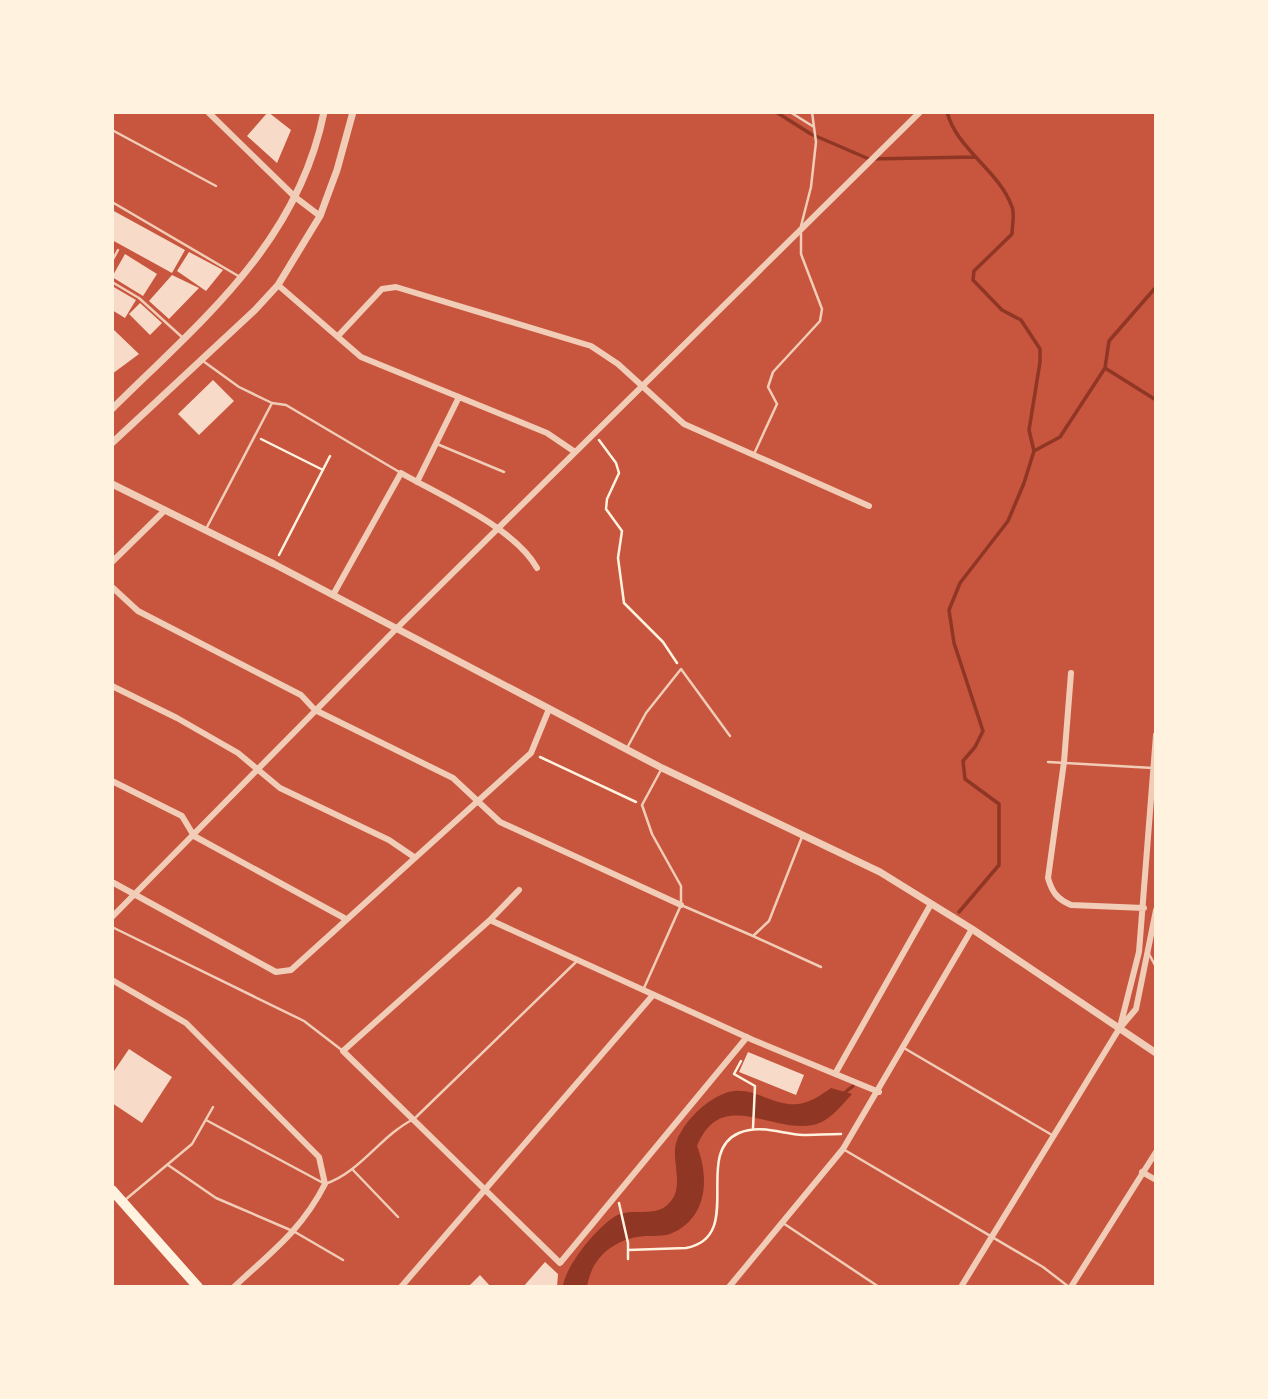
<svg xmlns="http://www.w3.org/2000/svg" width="1268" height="1399" viewBox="0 0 1268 1399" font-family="Lato,sans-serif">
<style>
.water{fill:#8f3625}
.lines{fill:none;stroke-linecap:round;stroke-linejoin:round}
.stream{stroke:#8f3625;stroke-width:3.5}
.building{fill:#f7dbc8}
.path{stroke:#fff3e0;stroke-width:2.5}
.service{stroke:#f1ccb7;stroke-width:2.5}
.minor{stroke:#f1ccb7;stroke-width:6}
.tertiary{stroke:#f1ccb7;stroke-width:7}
.primary{stroke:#fff3e0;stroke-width:10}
</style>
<rect width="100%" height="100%" fill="#c8553d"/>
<path class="water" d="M831 1088 852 1094C842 1105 829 1122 813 1125 770 1133 721 1087 697 1146 710 1179 707 1219 670 1234 660 1237 647 1235 637 1237 610 1242 591 1260 587 1287H563C564 1267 601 1221 620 1214 634 1209 654 1216 666 1206 688 1189 669 1160 677 1140 685 1121 703 1103 721 1095 749 1081 771 1107 798 1104 810 1103 821 1095 831 1088Z"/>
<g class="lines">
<path class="stream" d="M776 112 811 134 869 159 975 157
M947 112C957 150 999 170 1012 207 1015 214 1012 226 1012 234L974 271 973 280 1002 310 1021 320 1040 349V362L1029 430 1034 451 1024 483 1008 521 960 583 949 610 954 643 983 731 975 747 963 761 965 779 999 804V865L959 912
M1105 368 1156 400
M1034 451 1060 437 1105 368 1109 341 1156 287
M843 1094 853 1086"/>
</g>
<path class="building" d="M268 112 291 130 277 163 247 136Z
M112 210 185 250 172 273 112 240Z
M189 252 223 270 206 291 177 271Z
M125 254 157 274 143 296 112 277Z
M172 275 199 288 169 319 149 301Z
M112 286 136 300 125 318 112 310Z
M140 303 162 323 150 335 129 314Z
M114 330 139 354 112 374V334Z
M213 380 234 401 199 435 178 414Z
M129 1049 172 1077 142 1123 112 1103V1074Z
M748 1052 804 1075 796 1095 739 1072Z
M545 1262 558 1274 557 1287H523Z
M480 1275 491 1287H468Z"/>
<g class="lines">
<path class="path" d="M261 439 323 470
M599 440 616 463 619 473 607 499 606 509 622 531 618 558 624 603 663 642 677 663
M279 555 330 456
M540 757 636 802
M741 1061 734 1074 755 1086 753 1128
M619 1203 628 1243V1259
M628 1250 686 1248C746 1237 692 1153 739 1133 760 1124 782 1134 803 1135 815 1135 828 1134 841 1134"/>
<path class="service" d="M790 112 814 127
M112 130 216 186
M112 202 240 277
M801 226 811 187 816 142 812 112
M112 261 118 250
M112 282 139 298 183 338
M203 361 239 387 272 403
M437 444 504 472
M754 454 777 404 768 387 773 372 820 321 822 309 801 254V232
M206 529 272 403 286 405 401 473
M627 748 646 713 681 669 730 736
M1048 762 1153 768
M681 905 753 936 769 921 802 837
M112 927 304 1021 343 1051
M753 936 821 967
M1149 954 1156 967
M644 988 681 905V886L652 834 642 805 662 768
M904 1048 1052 1135
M206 1120 325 1184C361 1172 381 1135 414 1119L577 961
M843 1149 1043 1267 1069 1287
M168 1165 216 1198 295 1232 343 1260
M352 1169 398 1217
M125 1200 192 1144 213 1107
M783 1223 879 1287"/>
<path class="minor" d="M208 112 295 197 320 216
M278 285 361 357 547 433 575 452
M338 336 382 289 396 287 591 346 618 364 684 424 869 506
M417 482 459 397
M112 562 165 510
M112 587 138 611 301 695 315 710 453 778 500 822 681 905
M333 595 401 473C441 496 514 527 537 568
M1071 673 1064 762 1048 878C1052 892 1057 899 1071 905L1144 908
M112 686 177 718 238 753 280 788 389 840 414 857
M112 781 182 816 194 836 346 919
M112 882 276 972 291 970 531 753 549 709
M519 890 490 920 343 1051 560 1263 747 1037
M112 917 396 629 920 112
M490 920 753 1040 879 1092
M112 980 186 1023 319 1157 325 1184C301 1231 271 1252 234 1287
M1121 1023 1139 952 1156 735
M835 1074 931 904
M1142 1172 1156 1180
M401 1287 653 995
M729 1287 843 1149 972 929
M961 1287 1119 1029 1136 1009 1156 910
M1071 1287 1156 1152"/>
<path class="tertiary" d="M112 409C202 320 298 243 324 112
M112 443 255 310 278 285 320 216 337 170 353 112
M112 484 274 564 662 768 880 872 972 929 1156 1053"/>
<path class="primary" d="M112 1190 198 1287"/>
</g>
<rect width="1268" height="1399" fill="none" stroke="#fff3e0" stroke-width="228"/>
</svg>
